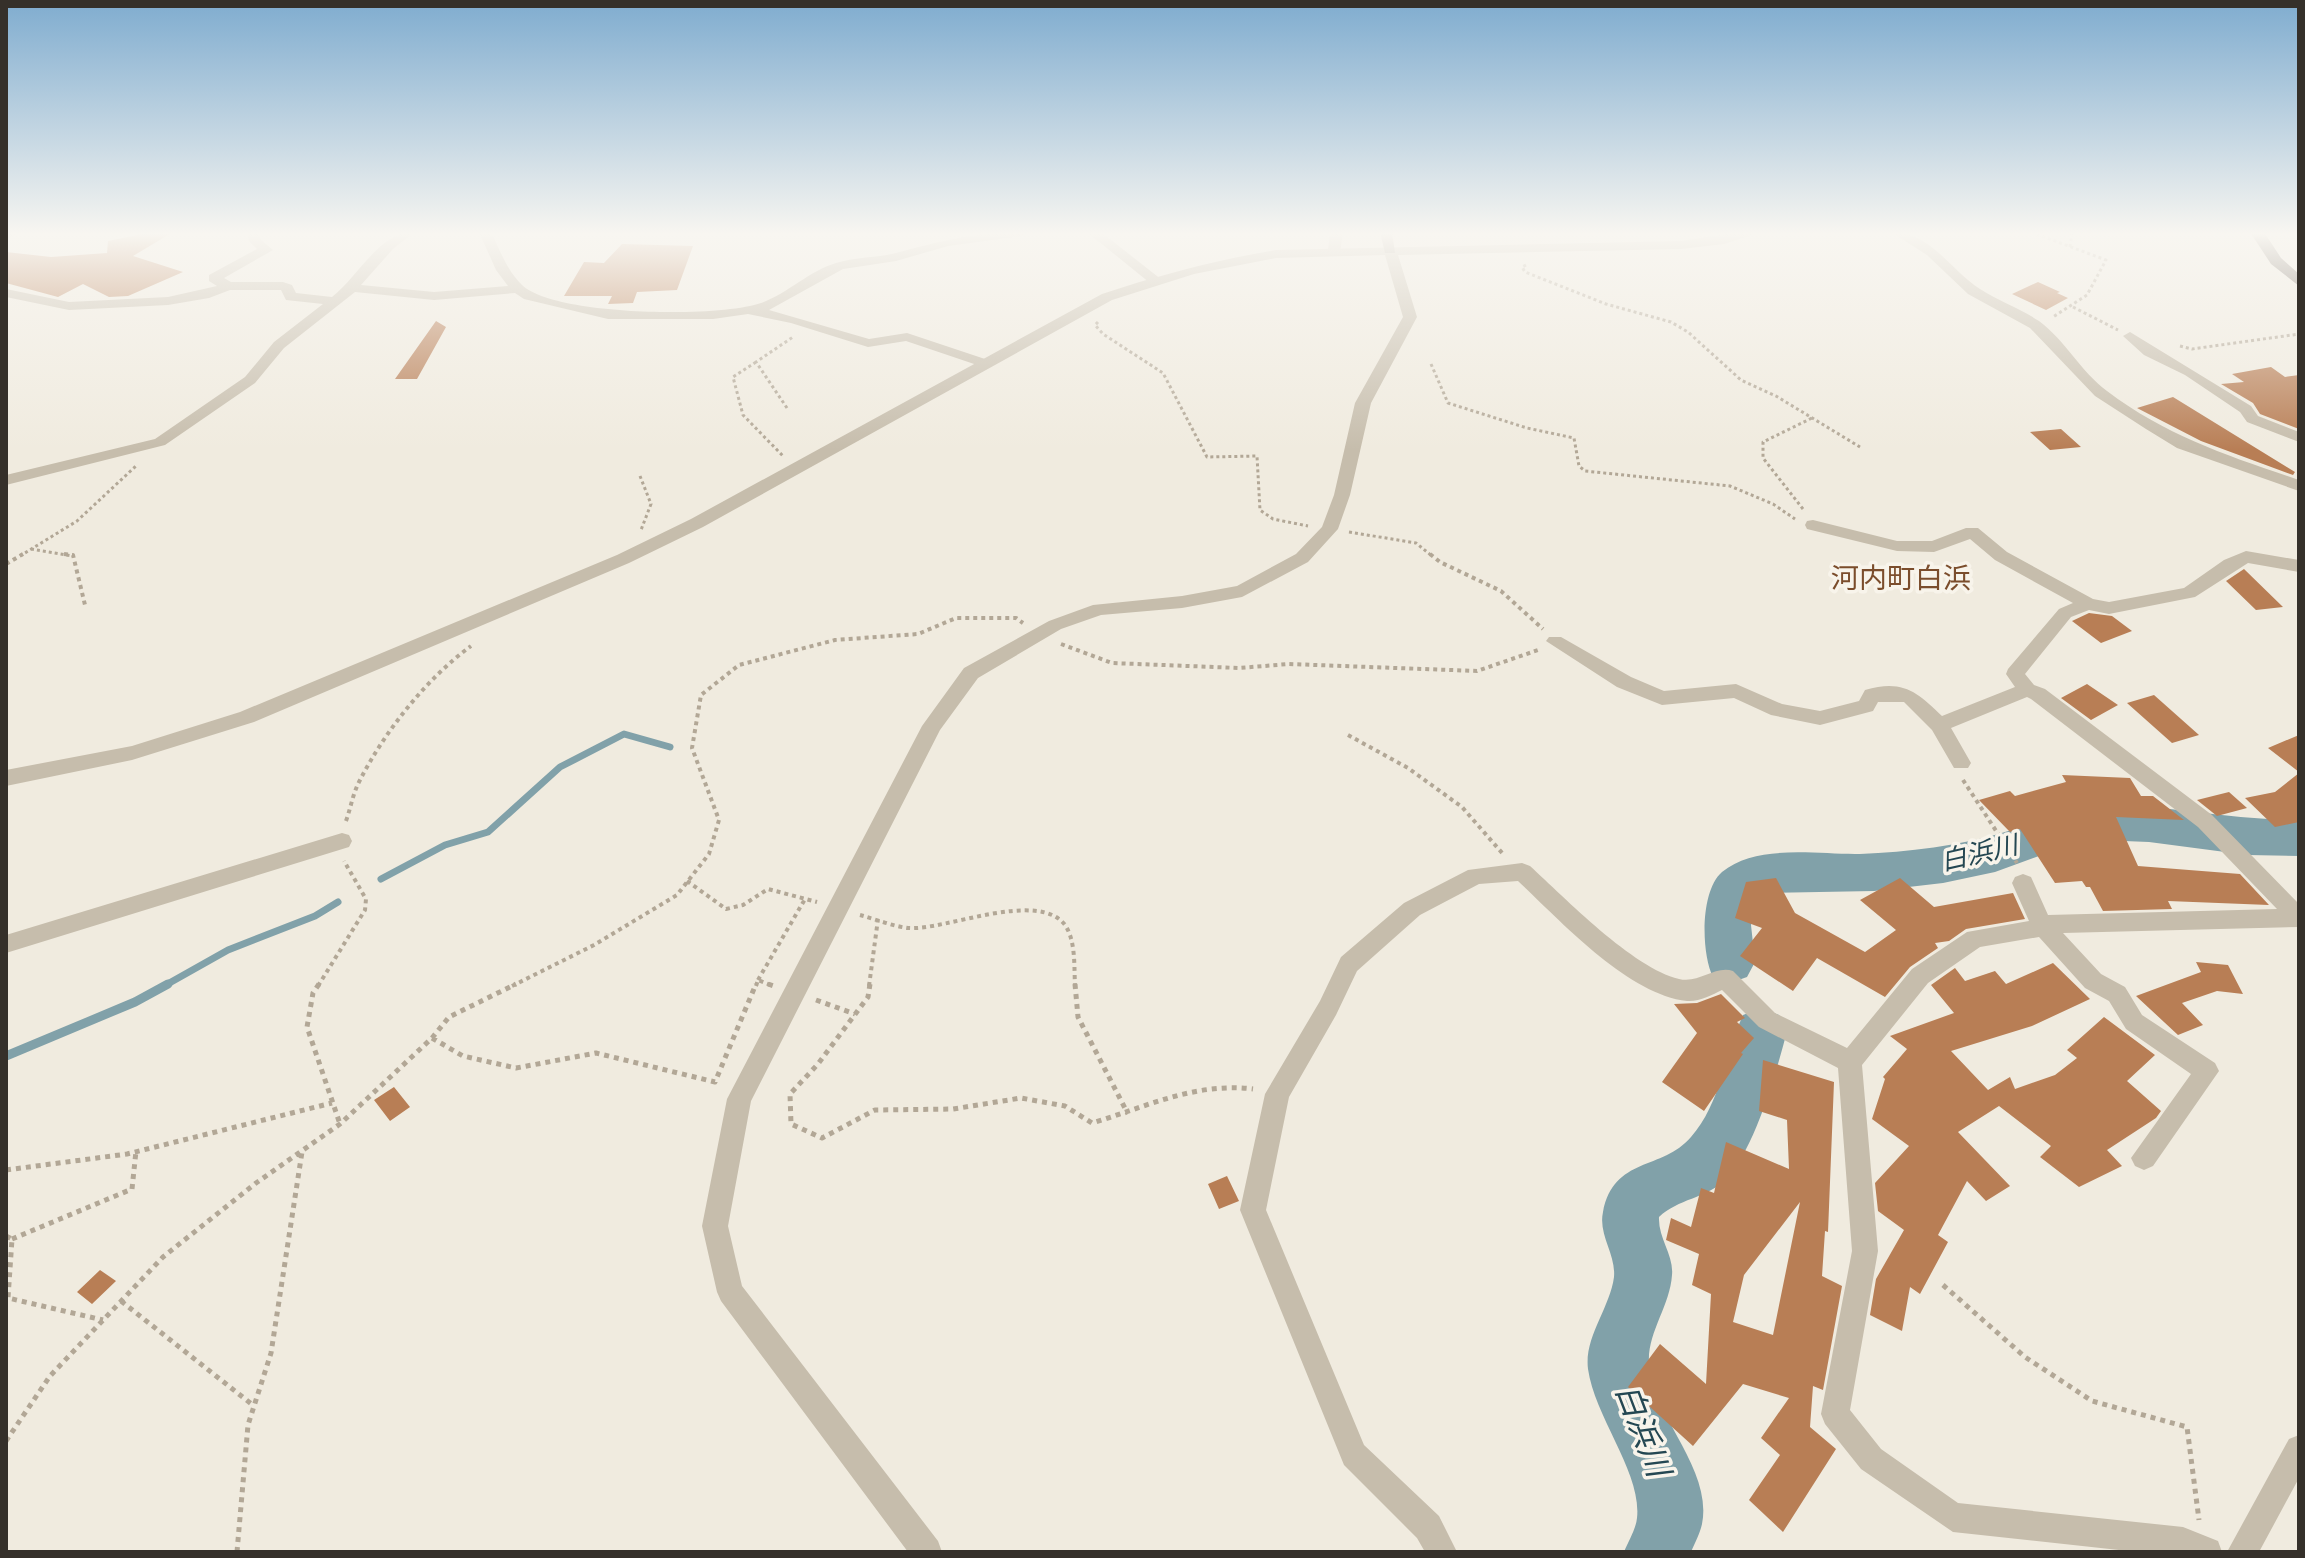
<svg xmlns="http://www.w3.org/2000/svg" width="2305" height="1558" viewBox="0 0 2305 1558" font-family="Figtree,'Noto Sans JP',sans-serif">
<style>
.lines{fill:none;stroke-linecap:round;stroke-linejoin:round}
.stream-far1{stroke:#81a1a9;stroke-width:7}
.stream{stroke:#81a1a9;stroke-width:9}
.river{fill:#81a1a9;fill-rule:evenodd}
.building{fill:#b87e55;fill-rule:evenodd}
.path-far2{stroke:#b2a796;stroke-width:3;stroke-dasharray:3 3;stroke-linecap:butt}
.path-far1{stroke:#b2a796;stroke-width:4;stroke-dasharray:4 4;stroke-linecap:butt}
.path{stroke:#b2a796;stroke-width:5;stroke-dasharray:5 5;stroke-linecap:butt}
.minor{fill:#c6bdac;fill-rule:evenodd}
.tertiary{fill:#c6bdac;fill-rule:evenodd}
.secondary{fill:#9a8d7d;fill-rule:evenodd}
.trunk{fill:#655a50;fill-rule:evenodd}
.labels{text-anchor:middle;stroke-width:7;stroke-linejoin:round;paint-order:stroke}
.water-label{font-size:26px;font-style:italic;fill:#244752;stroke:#f8f4eb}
.quarter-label{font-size:28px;fill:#7b4d2c;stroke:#f8f4eb}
.near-water-label{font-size:32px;font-style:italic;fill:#244752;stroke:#f8f4eb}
</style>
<rect width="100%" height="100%" fill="#f0ebdf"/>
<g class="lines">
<path class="stream-far1" d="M381 879 445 845 488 832 560 767 624 734 670 747
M164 986 228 950 315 916 338 902"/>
<path class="stream" d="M6 1056 135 1002 168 984"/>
<path class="river" d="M2099 804C2166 805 2232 820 2299 820V856L2248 855 2149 842 2099 840 2075 843 1995 872 1943 883 1874 891 1768 893 1758 898 1751 925 1755 962 1747 977 1730 983 1713 977C1701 953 1700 891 1722 872 1757 843 1819 855 1860 854 1908 852 1960 846 2005 832 2037 823 2065 807 2099 804Z
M1761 1008 1779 1015 1787 1031C1777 1070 1754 1153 1724 1181 1706 1198 1678 1199 1659 1217 1658 1238 1674 1255 1672 1275 1670 1306 1647 1333 1649 1363 1652 1416 1713 1469 1702 1524 1700 1533 1695 1543 1691 1552H1624C1628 1542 1636 1529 1637 1518 1642 1473 1595 1418 1588 1369 1584 1337 1610 1308 1614 1277 1616 1254 1598 1235 1603 1212 1614 1156 1662 1171 1691 1137 1721 1103 1725 1054 1743 1015Z"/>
</g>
<path class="building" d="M152 232H173L133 256 183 272 128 296 109 297 83 284 58 297 6 283V252L51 257 107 253 108 241Z
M622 244 693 246 677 290 637 292 633 303 608 304 612 296H564L584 262 604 263Z
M2038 282 2060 292 2057 293 2068 298 2046 310 2012 294Z
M436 321 446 327 417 379H395Z
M2271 367 2285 377 2299 375V429L2260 414 2253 403 2221 384 2244 382 2232 374Z
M2173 397 2295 472 2293 475 2201 441 2137 408Z
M2061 429 2081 447 2050 450 2030 432Z
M2244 569 2283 607 2256 610 2226 581Z
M2089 613 2112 616 2132 631 2101 643 2072 621Z
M2087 684 2118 705 2091 720 2061 698Z
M2154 695 2199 735 2172 743 2127 703Z
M2299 735V772L2268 748Z
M2299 773V822L2275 827 2245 798 2275 792Z
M2062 775 2130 778 2141 796H2153L2184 820 2116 817 2138 866 2240 874 2269 905 2168 901 2172 909 2103 911 2090 887H2086L2082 881 2055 883 2020 829 2010 832 1979 800 2010 791 2015 796 2066 782Z
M2229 792 2247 808 2217 816 2197 800Z
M1776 878 1795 913 1865 952 1896 930 1860 900 1900 878 1934 907 2013 893 2025 919 1966 929 1949 941 1935 943 1938 948 1910 967 1885 997 1817 958 1793 991 1740 956 1762 928 1735 918 1746 882Z
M2196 962 2228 965 2243 994 2217 991 2182 1003 2203 1025 2178 1035 2136 996 2201 972Z
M2053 963 2090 999 2032 1026 1951 1051 1988 1090 2010 1077 2015 1089 2055 1075 2077 1058 2067 1050 2104 1017 2155 1055 2127 1081 2161 1111 2156 1118 2107 1150 2122 1166 2079 1187 2040 1157 2051 1146 1999 1106 1958 1132 2010 1186 1986 1201 1967 1181 1938 1235 1948 1242 1920 1294 1910 1287 1902 1331 1870 1315 1876 1279 1904 1230 1878 1211 1875 1183 1909 1146 1872 1119 1885 1079 1883 1077 1907 1049 1890 1036 1954 1013 1931 985 1955 968 1965 981 1995 971 2006 984Z
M1721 994 1745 1018 1737 1022 1754 1038 1741 1053 1743 1054 1704 1111 1662 1082 1697 1033 1674 1004 1697 1003Z
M1763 1060 1834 1082 1828 1232 1825 1231 1822 1276 1842 1286 1823 1390 1813 1386 1810 1427 1836 1449 1783 1532 1749 1500 1780 1455 1761 1438 1789 1398 1743 1384 1693 1446 1628 1387 1660 1344 1706 1384 1711 1294 1692 1285 1699 1254 1666 1240 1671 1218 1691 1227 1701 1188 1714 1193 1726 1142 1789 1169 1787 1120 1759 1111ZM1800 1202 1773 1335 1733 1322 1744 1275Z
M394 1087 410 1107 390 1121 374 1100Z
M1227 1176 1239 1201 1219 1209 1208 1184Z
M100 1270 116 1281 92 1304 77 1292Z"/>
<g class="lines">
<path class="path-far2" d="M2031 232 2106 260 2087 295 2053 317
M2070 247 2072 232
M1526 265 1522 267 1525 272 1606 304 1671 322 1688 332 1741 380 1776 396 1860 447
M2073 307 2118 330
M1098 322 1095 325 1103 334 1163 373 1207 457 1257 456 1260 510 1273 519 1308 526
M2180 346 2192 349 2299 334
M756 362 733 377 743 415 783 456
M1431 364 1448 403 1527 428 1574 438 1579 466 1585 471 1730 486 1773 504 1795 519
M787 408 756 362 793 337
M640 476 651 504 641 530
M1803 509 1763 458V442L1812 418
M1349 532 1416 543 1432 556
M31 549 73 556
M20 556 77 521 137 465"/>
<path class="path-far1" d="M64 554 73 555 85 605
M1430 554 1440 562 1501 591 1543 629
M6 564 23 554
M1061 644 1112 663 1239 668 1289 664 1477 671 1541 649
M1348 735 1408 768 1462 807 1503 854
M1963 780 2017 863
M346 821C351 807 353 793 360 780 385 731 427 678 471 646
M687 881 726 909 743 905 768 889 817 902
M860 915C875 919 892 926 908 928 944 931 1038 889 1065 925 1076 941 1074 967 1075 986
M758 980 805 899
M318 986 365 910 366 899 344 861
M512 986 594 945 677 895 709 854 719 820 692 748 701 695 739 665 835 640 918 634 956 618H1016L1023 623
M756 986 758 980 773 986
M869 986 878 919"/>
<path class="path" d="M319 984 313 993 307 1027 340 1124
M768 984 774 986
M870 984 868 997 818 1064 790 1094 791 1124 822 1138 875 1110 953 1109 1021 1098 1065 1106 1092 1123C1146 1107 1195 1082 1253 1089
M1075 984 1078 1017 1128 1114
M816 1000 855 1014
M432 1038 463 1056 516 1068 596 1053 715 1082 756 984
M6 1170 127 1154 332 1103
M6 1236 12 1239 8 1298 103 1320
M12 1239 132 1189 136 1151
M1943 1285 2025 1357 2092 1401 2187 1427 2199 1520
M121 1301 254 1406
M6 1441 50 1376 163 1257 256 1183 340 1124 432 1038 449 1017 516 984
M237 1552 248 1425 271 1353 302 1152"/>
<path class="minor" d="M6 232H21L6 240Z
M247 232H259L261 240 273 250 224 278 231 282H283L292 285 296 293 332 297C359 276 379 232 414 232L393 249 361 285 434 292 508 286 496 270 479 232H491C500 250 507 271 522 285 554 316 719 318 761 303 787 294 809 271 836 263 855 257 877 258 896 253 946 240 976 232 1028 232L1022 236 948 246 896 261 843 269 769 310 869 339 907 333 988 360V366L983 367 906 341 868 347 791 323 748 314 713 319H608L524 299 515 293 434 300 355 292 284 348 255 383 165 445 6 485V475L155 439 245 377 274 342 323 304 286 300 281 290H230L209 298 168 305 69 310 6 297V289L69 302 168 297 217 286 209 281V275L257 249 249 241Z
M1087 232H1101L1162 280 1150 283Z
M1330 232H1343L1340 253 1328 250Z
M1891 232C1931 232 1949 269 1980 289 1999 301 2021 309 2039 321 2065 340 2081 372 2107 391 2168 437 2229 456 2299 480V491L2177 448 2146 429 2095 396 2030 328 1968 294 1927 255Z
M2130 332 2251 406 2258 416 2299 432V442L2247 422 2240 412 2185 375 2144 355 2123 336Z
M1813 520 1897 541H1932L1966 528H1978L2007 552 2093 599 2109 602 2184 588 2224 560 2246 551 2299 560V572L2248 563 2195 597 2109 614 2089 610 2071 617 2025 674 2034 685 2045 689 2212 815 2299 904V927L2063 933 2101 974 2125 987 2142 1015 2215 1063 2219 1071 2153 1166 2144 1170 2135 1166 2131 1158 2191 1074 2126 1029 2109 1001 2085 988 2039 937 1980 947 1928 983 1862 1065 1878 1251 1850 1410 1881 1449 1958 1503 2183 1527 2218 1541 2222 1552H2137L1953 1532 1861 1469 1825 1424 1821 1414 1852 1251 1838 1068 1759 1027 1722 990C1712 995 1699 1002 1687 1001 1627 994 1560 920 1518 881L1479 884 1420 915 1357 971 1336 1015 1289 1097 1266 1210 1364 1445 1439 1516 1457 1552H1425L1417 1538 1344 1465 1240 1210 1265 1094 1320 1001 1341 957 1404 903 1468 870 1522 863 1530 866C1565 898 1633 968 1679 979 1699 984 1715 965 1733 971L1775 1013 1847 1048 1912 969 1967 932 2029 921 2012 883 2015 877 2023 874 2031 877 2048 915 2277 909 2198 827 2031 699 2027 697 1951 728 1971 763 1968 768H1954L1932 730 1904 702H1878L1873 711 1820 725 1771 715 1734 698 1662 705 1617 687 1546 641 1549 637H1561L1631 677 1664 691 1736 684 1782 704 1820 711 1859 701 1865 690C1903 679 1917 692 1942 716L2015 687 2006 674 2008 669 2059 609 2073 603 1995 560 1970 539 1934 552 1897 551 1807 529 1805 525 1807 521Z
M342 833 349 835 352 841 349 847 6 953V935Z
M2299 1435V1478L2259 1552H2227L2289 1439Z"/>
<path class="tertiary" d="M1739 232H1761L1724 244 1681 249 1398 255 1417 317 1371 403 1350 495 1338 529 1308 562 1242 597 1182 608 1101 615 1061 629 978 678 940 730 751 1101 728 1226 742 1286 938 1541 942 1552H908L721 1301 717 1292 702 1226 727 1099 922 726 964 668 1049 621 1093 605 1182 596 1237 586 1296 554 1322 527 1334 495 1355 403 1403 317 1385 255 1276 258 1194 274 1112 300 703 527 629 563 254 722 132 760 6 786V770L132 746 240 712 617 555 691 519 1102 294C1159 275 1217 260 1276 250L1681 241Z"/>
<path class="secondary" d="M1380 232H1392L1395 253H1385Z"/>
<path class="trunk" d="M2250 232H2264L2281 258 2299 274V286L2271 264Z"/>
</g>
<linearGradient id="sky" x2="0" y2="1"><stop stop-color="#7faccf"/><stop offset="0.52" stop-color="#f8f6f1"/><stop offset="1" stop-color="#f8f6f1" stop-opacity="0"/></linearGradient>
<rect width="2305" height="450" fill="url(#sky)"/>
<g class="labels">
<g class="water-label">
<text transform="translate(1979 853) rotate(-13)" y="9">白浜川</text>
</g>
<g class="quarter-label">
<text x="1901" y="588">河内町白浜</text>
</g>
<g class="near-water-label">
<text transform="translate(1643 1430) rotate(69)" y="11">白浜川</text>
</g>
</g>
<rect width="2305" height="1558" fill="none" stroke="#35302a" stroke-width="16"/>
</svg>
